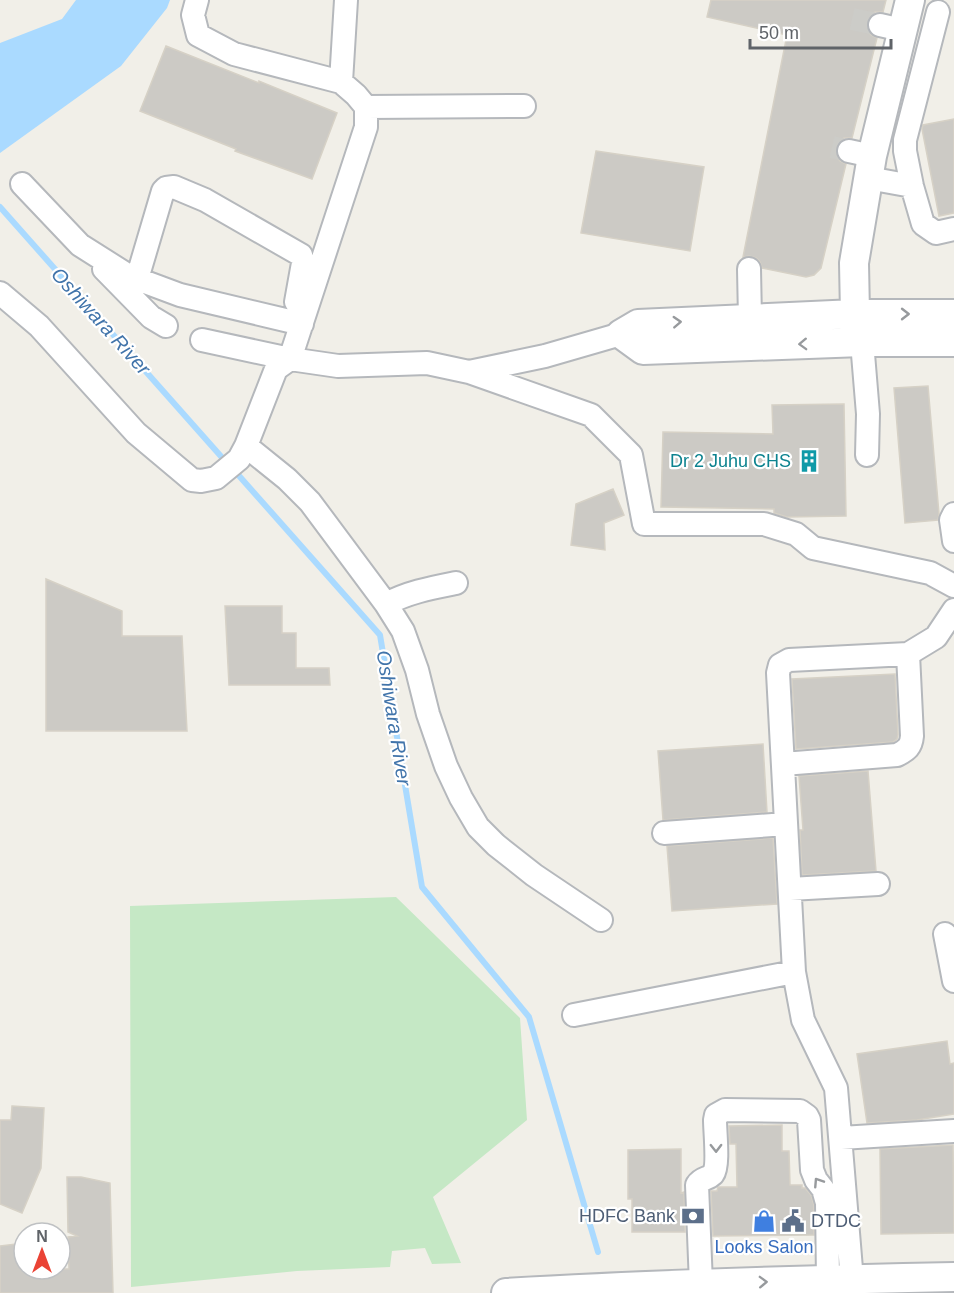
<svg xmlns="http://www.w3.org/2000/svg" width="954" height="1293" viewBox="0 0 954 1293" font-family="Helvetica,sans-serif">
<style>
.green{fill:#c5e8c5}
.water{fill:#aadaff}
.lines{fill:none;stroke-linecap:round;stroke-linejoin:round}
.stream{stroke:#aadaff;stroke-width:6}
.building{fill:#cccac5;stroke:#d6d1c6;stroke-width:1.5}
.minor-tunnel{stroke:#ccccc8;stroke-width:22;stroke-dasharray:22 11;stroke-linecap:butt}
.minor-casing{stroke:#b5b8bc;stroke-width:26}
.tertiary-casing{stroke:#b5b8bc;stroke-width:32}
.minor{stroke:#fff;stroke-width:22}
.tertiary{stroke:#fff;stroke-width:28}
.oneway{stroke:#979a9d}
.labels{text-anchor:middle;stroke-width:4.5;stroke-linejoin:round;paint-order:stroke}
.culture-label{font-size:18px;fill:#0d838f;stroke:#fff;text-anchor:end}
.service-label{font-size:18px;fill:#4e5e75;stroke:#fff;text-anchor:end}
.shop-label{font-size:18px;fill:#366cbe;stroke:#fff}
.water-label{font-size:20px;font-style:italic;fill:#4174aa;stroke:#fff}
</style>
<rect width="100%" height="100%" fill="#f1efe8"/>
<path class="green" d="M396 897 520 1018 527 1120 433 1197 461 1263 432 1264 425 1248 392 1251 390 1267 297 1271 131 1287 130 906Z"/>
<path class="water" d="M76 0H170L167 8 121 66 0 153V43L62 19Z"/>
<g class="lines">
<path class="stream" d="M0 207 226 462
M233 469 380 635 422 887 529 1017 598 1252"/>
</g>
<path class="building" d="M711 0H886L883 12H875L871 15 867 21V30L871 35 877 38 852 138H844L839 142 836 148V156L840 161 846 164 821 268 814 275 806 277 762 268 760 262 756 258 749 256 743 257 787 35 707 17Z
M166 46 259 83V81L337 113 312 179 235 151 236 149 140 111Z
M954 119V213L939 216 922 129 923 125Z
M596 151 704 167 690 251 581 233Z
M928 386 939 514 938 520 905 523 894 388Z
M844 404 846 516 787 517 774 513V509L661 507 663 432 773 434 772 405Z
M613 489 624 515 604 523 605 550 571 545 576 504Z
M46 579 122 611V636H182L187 731H46Z
M225 606H282V633H296V668H329L330 685H229Z
M895 674 898 735 897 739 893 742 796 749 792 679Z
M763 744 767 812 663 820 658 751Z
M868 771 876 871 802 875 800 830H803L799 776Z
M773 838 777 904 672 911 667 846Z
M947 1041 950 1064 954 1063V1114L917 1120 867 1123 857 1054Z
M12 1106 44 1108 41 1168 22 1213 0 1204V1120H11Z
M782 1125V1151H789L790 1185H802V1188H805L811 1195 814 1205V1235L713 1236 711 1191H717L718 1187H737L736 1144H730L729 1126Z
M953 1145 954 1233 881 1234 880 1149Z
M681 1149V1193L684 1192 685 1232H632V1199H628V1150Z
M67 1177H81L110 1183 113 1293H0V1246L24 1243V1269H69L68 1237 77 1236 68 1232Z"/>
<g class="lines">
<path class="minor-tunnel" d="M852 19 880 25
M832 147 849 151"/>
<g class="minor-casing">
<path id="minor" d="M938 12 905 140V151L912 186 923 224 936 233 954 229
M880 25 902 30
M341 82 346 0
M366 107 524 106
M849 151 872 156
M868 178 912 186
M22 184 80 245 129 276 180 295 302 324
M104 269 151 317 166 326
M749 269 750 319
M137 279 163 191 166 188 174 187 205 200 301 255 303 263 296 302
M0 293 39 326 136 433 192 480 201 481 216 478 239 459 246 446 276 369 290 359 366 127V107L356 95 341 82 234 54 198 35 193 15 197 0
M202 340 290 359 338 366 427 363 469 372 545 356 621 334
M862 342 868 414 867 455
M469 372 591 415 631 455 644 524H764L796 534 813 548 930 573 954 586
M246 446 287 479 310 502 386 604 403 631 417 670 428 714 446 766 461 798 478 827 496 845 534 875 601 920
M954 514 951 520 954 541
M386 604C409 592 431 588 456 583
M783 764 897 755C907 750 911 747 912 736L908 654
M664 833 786 824
M790 889 878 884
M945 934 954 981
M574 1015 794 972
M841 1138 954 1131
M701 1284 697 1185C702 1177 707 1180 713 1174 719 1166 715 1132 715 1120L716 1115 725 1110 800 1111 807 1116 809 1120 812 1170 816 1180 823 1189 827 1203 828 1280
M853 1293 836 1088 803 1020 794 972 778 673 780 665 789 660 908 654 936 637 954 610"/>
</g>
<g class="tertiary-casing">
<path id="tertiary" d="M954 314H855L638 324 621 334 643 350 862 342H954
M859 331 855 314 854 263 872 156 910 0
M506 1293C655 1284 805 1280 954 1277"/>
</g>
<use href="#minor" class="minor"/>
<use href="#tertiary" class="tertiary"/>
</g>
<defs><path id="oneway-chevron" d="M-2-3.5L2.5 0L-2 3.5" fill="none" stroke-width="1.6" stroke-linecap="round" stroke-linejoin="round" transform="scale(1.5)"/></defs>
<g class="oneway">
<use href="#oneway-chevron" transform="translate(905 314)"/>
<use href="#oneway-chevron" transform="translate(677 322) rotate(-3)"/>
<use href="#oneway-chevron" transform="translate(803 344) rotate(178)"/>
<use href="#oneway-chevron" transform="translate(716 1148) rotate(89)"/>
<use href="#oneway-chevron" transform="translate(818 1182) rotate(-123)"/>
<use href="#oneway-chevron" transform="translate(763 1282) rotate(-2)"/>
</g>
<defs>
<g id="building-bare" transform="scale(1.8)"><path d="M-4-6H4V6H1V3H-1V6H-4ZM-2.5-4.3h1.7v1.8h-1.7ZM.8-4.3h1.7v1.8H.8ZM-2.5-1h1.7V.8h-1.7ZM.8-1h1.7V.8H.8Z" fill="#0f9aa8" stroke="#fff" stroke-width="2.5" paint-order="stroke"/></g>
<g id="bank-bare" transform="scale(1.8)"><path d="M-6-4H6V4H-6ZM0-2.3a2.3 2.3 0 1 0 0 4.6a2.3 2.3 0 1 0 0-4.6Z" fill="#5c6f8a" stroke="#fff" stroke-width="2.5" paint-order="stroke"/></g>
<g id="shop-bare" transform="scale(1.8)"><path d="M-5-2.5h2.3a2.7 3.5 0 0 1 5.4 0H5L5.5 6h-11ZM-1.5-2.5h3a1.5 2.3 0 0 0-3 0Z" fill="#3f7fe0" stroke="#fff" stroke-width="2.5" paint-order="stroke"/></g>
<g id="civic-bare" transform="scale(1.8)"><path d="M-.6-6.5H3V-4.5H.6V-3L4-1V1h2V6H-6V1h2V-1L-.6-3ZM-1.2 2.5V6h2.4V2.5Z" fill="#5c6f8a" stroke="#fff" stroke-width="2.5" paint-order="stroke"/></g>
</defs>
<g fill-rule="evenodd">
<use href="#building-bare" x="809" y="461"/>
<use href="#bank-bare" x="693" y="1216"/>
<use href="#shop-bare" x="764" y="1221"/>
<use href="#civic-bare" x="793" y="1221"/>
</g>
<g class="labels">
<g class="culture-label">
<text x="791" y="467">Dr 2 Juhu CHS</text>
</g>
<g class="service-label">
<text x="675" y="1222">HDFC Bank</text>
<text x="811" y="1227" text-anchor="start">DTDC</text>
</g>
<g class="shop-label">
<text x="764" y="1253">Looks Salon</text>
</g>
<g class="water-label">
<text transform="translate(101 321) rotate(48)" y="7">Oshiwara River</text>
<text transform="translate(394 718) rotate(81)" y="7">Oshiwara River</text>
</g>
</g>
<g transform="translate(42 1251)"><circle r="28" fill="#ffffff" stroke="#bfc1c3" stroke-width="1.5"/>
<path d="M0-4.5L10 22L0 15L-10 22Z" fill="#ea4335"/>
<text y="-9" font-size="16" font-weight="bold" text-anchor="middle" fill="#5f6368">N</text>
</g>
<path d="M750 39v9h141v-9" fill="none" stroke="#5f6368" stroke-width="3"/>
<text x="759" y="39" font-size="18" fill="#5f6368" stroke="#ffffff" stroke-width="4.5" paint-order="stroke">50 m</text>
</svg>
